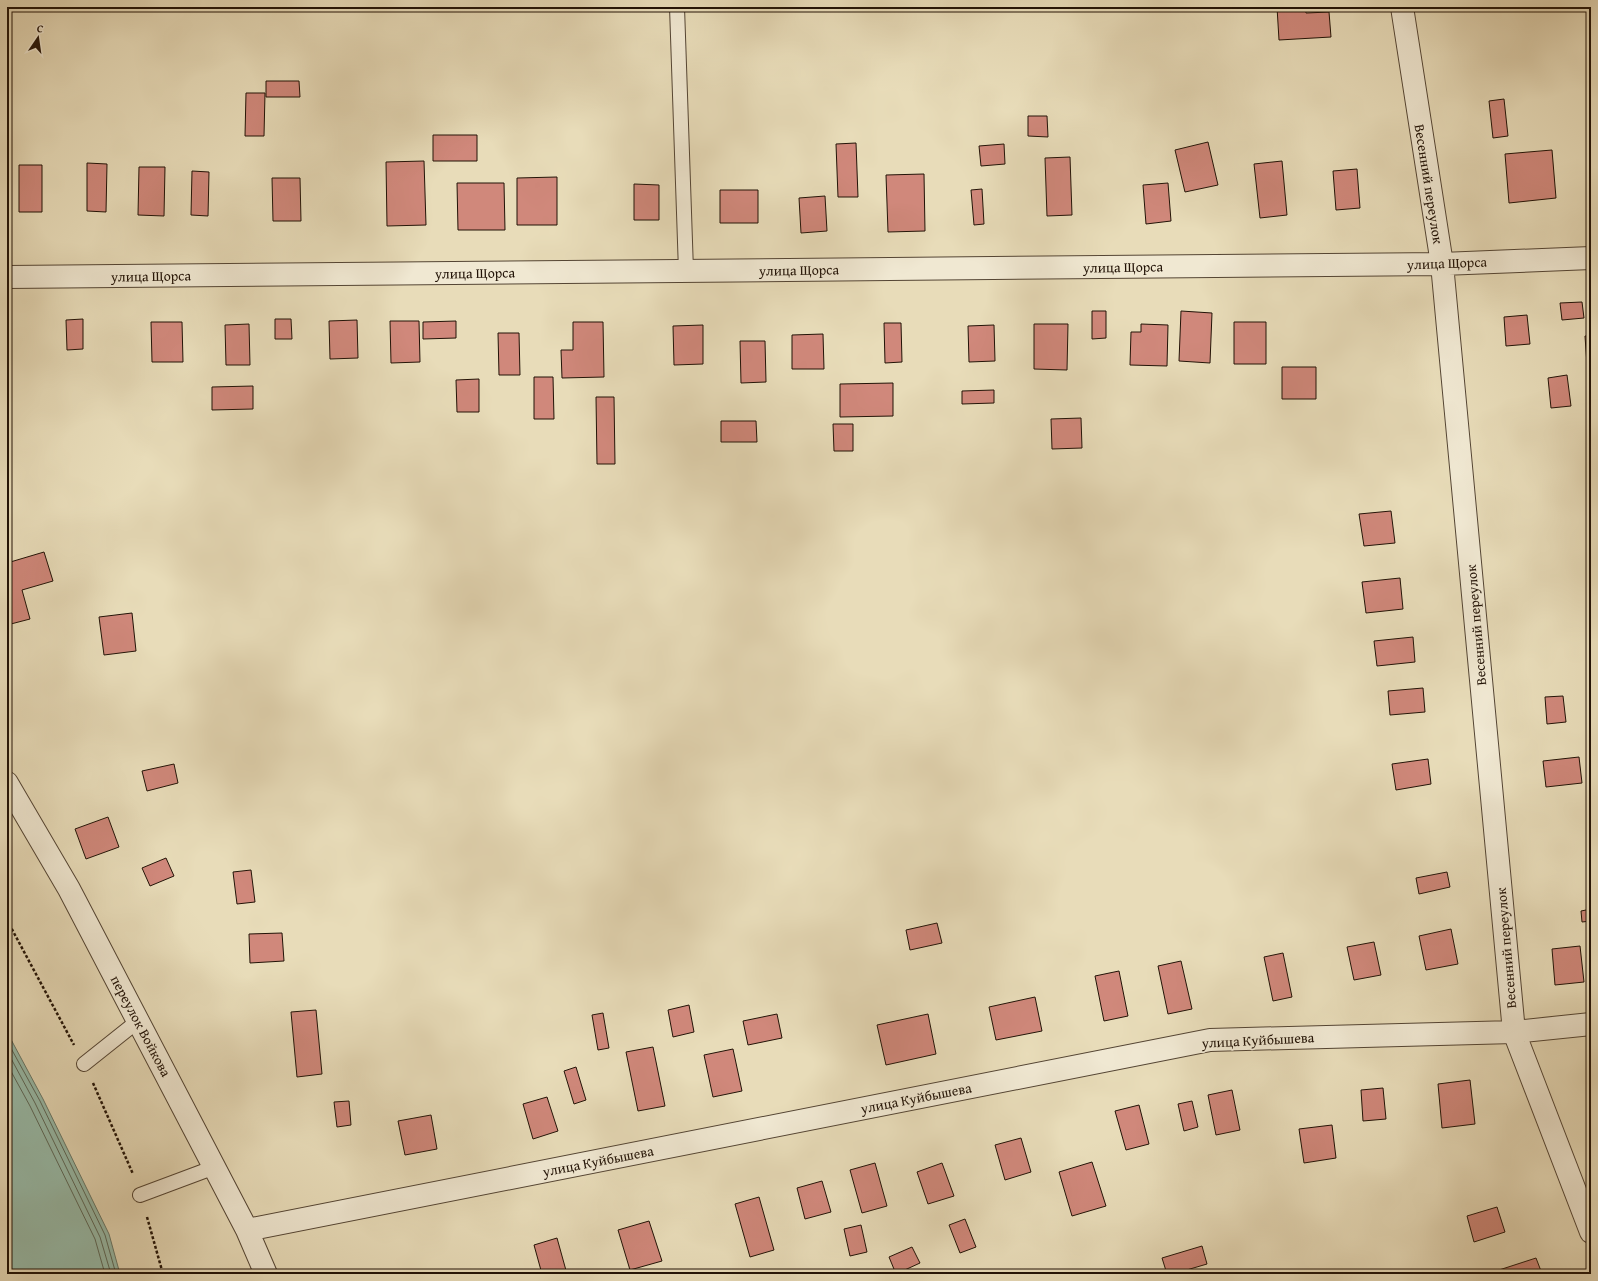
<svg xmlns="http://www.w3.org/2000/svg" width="1598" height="1281" viewBox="0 0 1598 1281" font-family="'Gentium Book Plus',serif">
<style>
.water{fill:#98bcaa;stroke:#697869}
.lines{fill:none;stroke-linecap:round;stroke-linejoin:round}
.shore{stroke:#5d6858;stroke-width:1}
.building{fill:#d0887b;stroke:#221307}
.service-casing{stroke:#544534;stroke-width:16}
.minor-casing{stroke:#544534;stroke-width:24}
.path{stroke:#221307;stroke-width:2.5;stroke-dasharray:3 2;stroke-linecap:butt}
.service{stroke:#f0e8d2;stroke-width:14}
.minor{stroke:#f0e8d2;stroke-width:22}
.labels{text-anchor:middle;stroke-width:3.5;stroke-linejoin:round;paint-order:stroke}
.street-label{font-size:14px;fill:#221307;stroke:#f0e8d2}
</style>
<rect width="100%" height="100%" fill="#e8dcb9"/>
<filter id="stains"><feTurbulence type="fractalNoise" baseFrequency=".005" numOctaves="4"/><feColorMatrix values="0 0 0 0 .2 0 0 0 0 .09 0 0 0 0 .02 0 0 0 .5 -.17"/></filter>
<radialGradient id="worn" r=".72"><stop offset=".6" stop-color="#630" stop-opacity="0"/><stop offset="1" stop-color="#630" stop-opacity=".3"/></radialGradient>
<path class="water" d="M7 1032 43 1099 109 1234 120 1274H7Z"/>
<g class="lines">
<path class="shore" d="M7 1041 40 1101 105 1235 116 1274
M7 1051 35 1103 100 1237 111 1274
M7 1064 30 1106 95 1239 105 1274"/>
</g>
<path class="building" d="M1277 7H1305L1306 13 1329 12 1331 37 1279 40Z
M266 81H299L300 97H266Z
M246 93H265L264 136H245Z
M1504 99 1508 136 1493 138 1489 101Z
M1028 116H1047L1048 137 1028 136Z
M433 135H477V161H433Z
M1208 142 1218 185 1185 192 1175 150Z
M856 143 858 197H838L836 144Z
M1004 144 1005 164 981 166 979 146Z
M1552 150 1556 198 1509 203 1505 154Z
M1070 157 1072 215 1047 216 1045 158Z
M424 161 426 225 387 226 386 162Z
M1282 161 1287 215 1260 218 1254 164Z
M87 163 107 164 106 212 87 211Z
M19 165H42V212H19Z
M139 167H165L164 216 138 215Z
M1357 169 1360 208 1336 210 1333 171Z
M192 171 209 172 208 216 191 215Z
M924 174 925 231 888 232 886 175Z
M557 177V225H517V178Z
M272 178H300L301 221H273Z
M457 183H504L505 230H458Z
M1168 183 1171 221 1146 224 1143 185Z
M634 184 659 185V220H634Z
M982 189 984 224 974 225 971 190Z
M720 190H758V223H720Z
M825 196 827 231 801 233 799 198Z
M1582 302 1584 318 1562 320 1560 303Z
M1092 311H1106V338L1092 339Z
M1181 311 1212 313 1210 363 1179 361Z
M1527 315 1530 344 1506 346 1504 317Z
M83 319V349L67 350 66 320Z
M275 319H291L292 339H275Z
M357 320 358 358 330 359 329 321Z
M390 321H419L420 362 391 363Z
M456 321V338L423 339V322Z
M151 322H182L183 362H152Z
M573 322H603L604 377 562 378 561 350H573Z
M1234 322H1266V364H1234Z
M884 323H901L902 362 885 363Z
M249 324 250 365H226L225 325Z
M1034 324H1068L1067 370 1034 369Z
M1141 324 1168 325 1167 366 1130 365 1131 332H1141Z
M703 325V364L674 365 673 326Z
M994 325 995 361 969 362 968 326Z
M498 333H519L520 375H499Z
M823 334 824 369H792V335Z
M1585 336H1591V379H1588Z
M740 341H765L766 382 741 383Z
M1282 367H1316V399H1282Z
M1567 375 1571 406 1551 408 1548 378Z
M534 377H553L554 419H534Z
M479 379V412H457L456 380Z
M893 383V416L840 417V384Z
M253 386V409L212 410V387Z
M994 390V403L962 404V391Z
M596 397H614L615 464H597Z
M1081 418 1082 448 1052 449 1051 419Z
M721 421H756L757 442H721Z
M833 424H853V451H834Z
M1391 511 1395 543 1364 546 1359 514Z
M44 552 53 581 22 590 30 619 7 625V563Z
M1400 578 1403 609 1366 613 1362 582Z
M132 613 136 651 104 655 99 617Z
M1413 637 1415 662 1377 666 1374 641Z
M1423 688 1425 712 1390 715 1388 691Z
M1563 696 1566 722 1547 724 1545 697Z
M1579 757 1582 783 1546 787 1543 761Z
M1428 759 1431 784 1396 790 1392 764Z
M174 764 178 783 147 791 142 771Z
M108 817 119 847 86 859 75 829Z
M166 858 174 876 150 886 142 868Z
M251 870 255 902 237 904 233 872Z
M1447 872 1450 887 1419 894 1416 878Z
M1591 909V921L1582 922 1581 911Z
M937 923 942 943 910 950 906 930Z
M1451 929 1458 964 1426 970 1419 936Z
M282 933 284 961 250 963 249 934Z
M1374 942 1381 975 1354 980 1347 947Z
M1580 946 1584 982 1555 985 1552 949Z
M1283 953 1292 997 1273 1001 1264 957Z
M1181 961 1192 1009 1168 1014 1158 966Z
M1119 971 1128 1016 1104 1021 1095 976Z
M1035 997 1042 1031 996 1040 989 1007Z
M689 1005 694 1032 673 1037 668 1010Z
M316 1010 322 1074 297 1077 291 1012Z
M603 1013 609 1048 598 1050 592 1015Z
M777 1014 782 1038 748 1045 743 1021Z
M928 1014 936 1054 886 1065 877 1025Z
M653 1047 665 1106 638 1111 626 1052Z
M733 1049 742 1091 713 1097 704 1055Z
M576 1067 586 1100 574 1104 564 1071Z
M1470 1080 1475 1124 1442 1128 1438 1084Z
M1383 1088 1386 1119 1363 1121 1361 1090Z
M1232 1090 1240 1130 1216 1135 1208 1095Z
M547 1097 558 1131 533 1139 523 1104Z
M349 1101 351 1125 337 1127 334 1102Z
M1192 1101 1198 1127 1184 1131 1178 1104Z
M1139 1105 1149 1144 1126 1150 1115 1111Z
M431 1115 437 1149 405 1155 398 1121Z
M1332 1125 1336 1158 1304 1163 1299 1129Z
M1021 1138 1031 1172 1005 1180 995 1145Z
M1092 1162 1106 1206 1072 1216 1059 1172Z
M875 1163 887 1206 862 1213 850 1170Z
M942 1163 954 1196 928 1204 917 1172Z
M822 1181 831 1212 805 1219 797 1188Z
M759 1197 774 1250 750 1257 735 1204Z
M1497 1207 1505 1232 1474 1242 1467 1216Z
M965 1219 976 1247 960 1253 949 1225Z
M649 1221 662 1261 630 1270 618 1230Z
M861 1225 867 1252 850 1256 844 1229Z
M557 1238 567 1274H542L534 1245Z
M1202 1246 1207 1264 1173 1274H1167L1162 1258Z
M912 1247 920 1263 896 1274 889 1257Z
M1536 1258 1541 1271 1533 1274H1497L1496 1271Z"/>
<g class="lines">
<g class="service-casing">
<path id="service" d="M677 7 686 271
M84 1064 138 1021
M140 1195 215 1167"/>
</g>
<g class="minor-casing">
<path id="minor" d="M1402 7 1442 264 1514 1032 1591 1232
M7 277 1442 264 1591 258
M7 783 69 889 247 1230 266 1274
M247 1230 1210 1040 1514 1032 1591 1024"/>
</g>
<path class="path" d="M7 920 74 1045
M93 1083 133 1174
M147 1217 163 1274"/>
<use href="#service" class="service"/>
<use href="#minor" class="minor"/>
</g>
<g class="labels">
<g class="street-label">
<text transform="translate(1429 184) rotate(81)" y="5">Весенний переулок</text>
<text transform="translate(1447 263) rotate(-2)" y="5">улица Щорса</text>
<text transform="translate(1123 267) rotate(-1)" y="5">улица Щорса</text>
<text transform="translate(799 270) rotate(-1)" y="5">улица Щорса</text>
<text transform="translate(475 273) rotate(-1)" y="5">улица Щорса</text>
<text transform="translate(151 276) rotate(-1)" y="5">улица Щорса</text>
<text transform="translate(1476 625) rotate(-95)" y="5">Весенний переулок</text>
<text transform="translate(1506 948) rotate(-95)" y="5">Весенний переулок</text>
<text transform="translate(141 1026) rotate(62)" y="5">переулок Войкова</text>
<text transform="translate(1258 1040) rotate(-3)" y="5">улица Куйбышева</text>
<text transform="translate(916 1098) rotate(-11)" y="5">улица Куйбышева</text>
<text transform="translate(598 1161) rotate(-11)" y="5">улица Куйбышева</text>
</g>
</g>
<rect width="1598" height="1281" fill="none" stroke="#e8dcb9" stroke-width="24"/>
<rect x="8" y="8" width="1582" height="1265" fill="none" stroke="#221307" stroke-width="2"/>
<rect x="12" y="12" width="1574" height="1257" fill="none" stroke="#221307"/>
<g transform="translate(38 38) rotate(13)" stroke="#f0e8d2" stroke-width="3" paint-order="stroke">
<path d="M0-3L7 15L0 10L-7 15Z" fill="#221307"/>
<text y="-6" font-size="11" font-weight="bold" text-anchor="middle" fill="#221307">С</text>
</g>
<rect width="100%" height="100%" filter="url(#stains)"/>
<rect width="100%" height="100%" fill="url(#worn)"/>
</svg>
